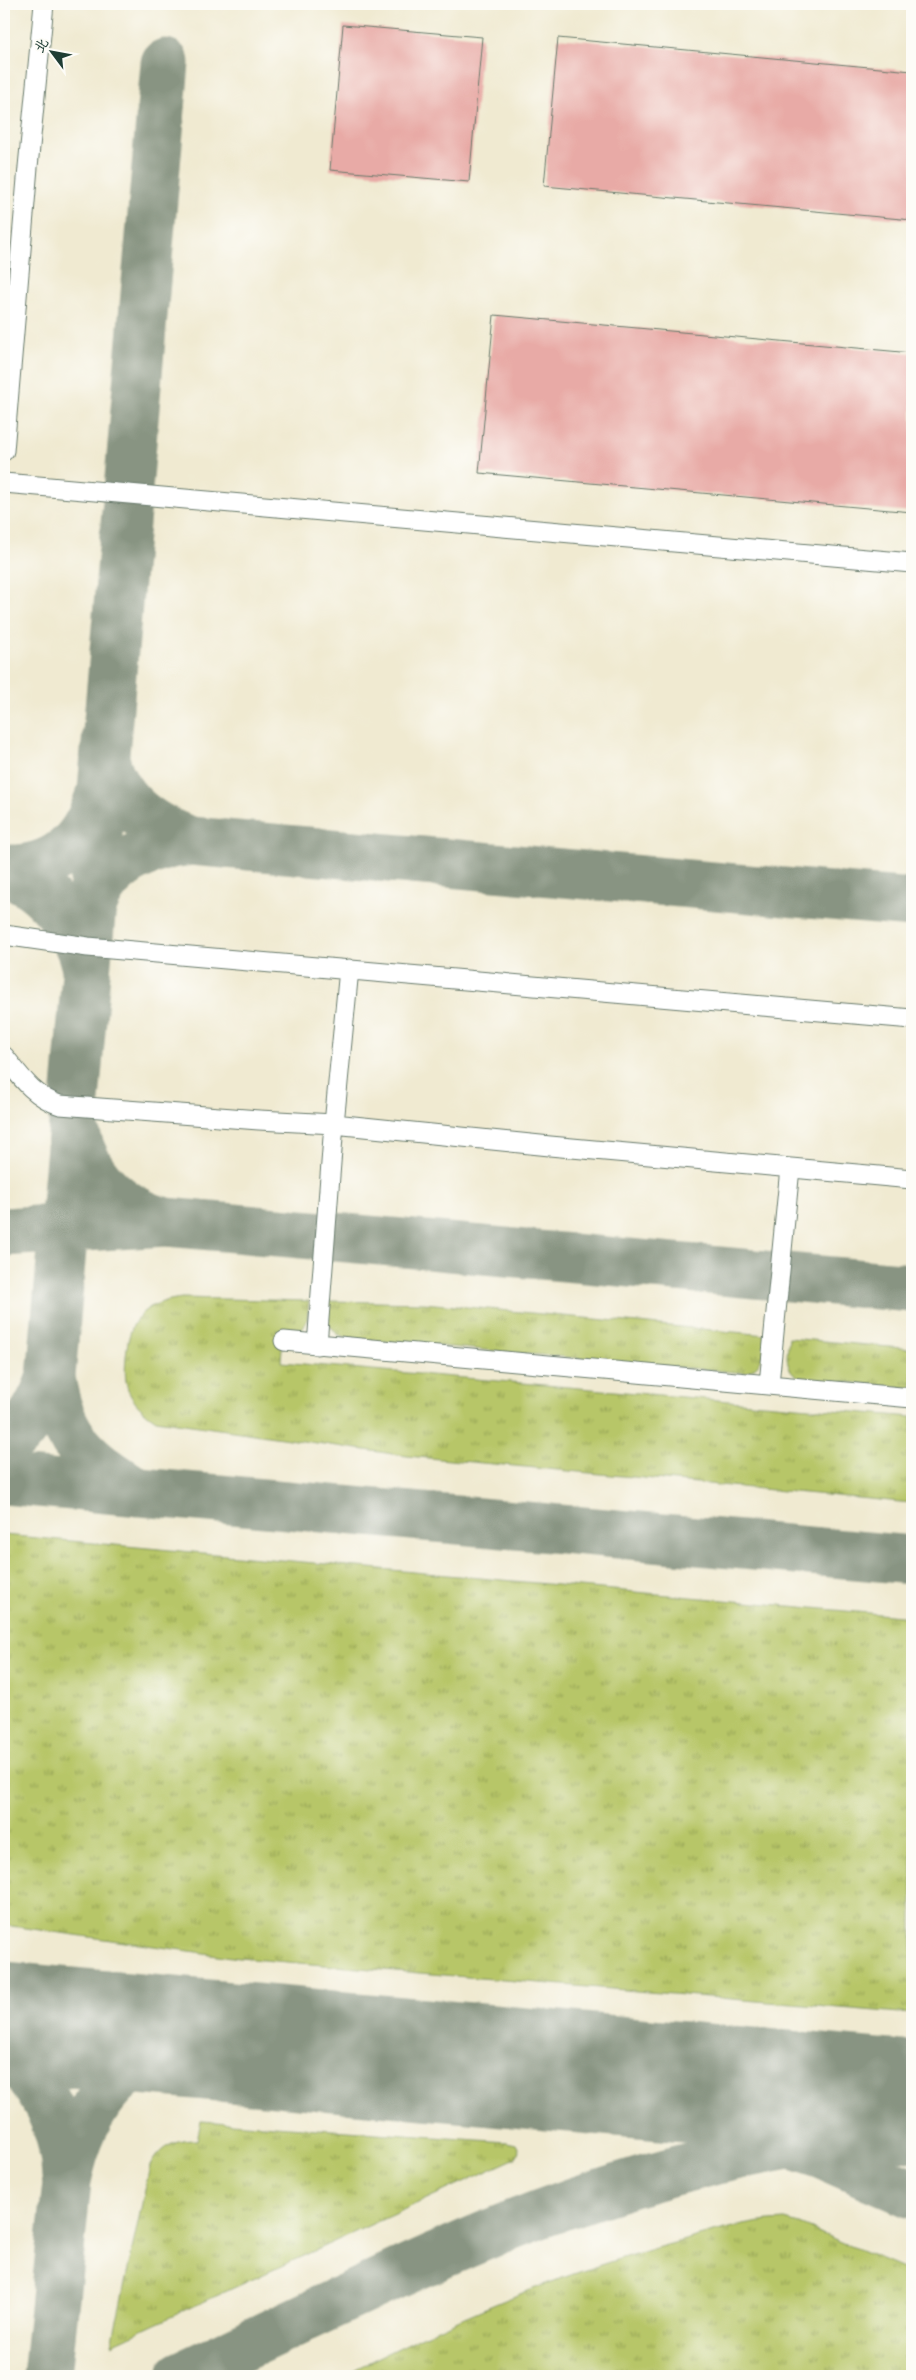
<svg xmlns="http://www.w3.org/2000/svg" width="916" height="2380" viewBox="0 0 916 2380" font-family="Sriracha,'LXGW WenKai TC',sans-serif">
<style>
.grass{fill:url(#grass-tufts);stroke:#6b824e}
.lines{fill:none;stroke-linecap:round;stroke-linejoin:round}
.taxiway{stroke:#889482;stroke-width:49}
.runway{stroke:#889482;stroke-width:121}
.building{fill:#e8aaa6}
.minor-casing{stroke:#687a6b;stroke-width:21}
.minor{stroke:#fff;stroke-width:19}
</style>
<defs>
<pattern id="grass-tufts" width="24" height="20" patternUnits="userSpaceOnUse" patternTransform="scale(1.25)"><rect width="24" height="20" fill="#b7c668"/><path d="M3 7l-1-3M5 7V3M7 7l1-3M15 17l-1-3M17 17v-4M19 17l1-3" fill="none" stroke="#94a256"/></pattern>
</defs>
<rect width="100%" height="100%" fill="#fdfcf7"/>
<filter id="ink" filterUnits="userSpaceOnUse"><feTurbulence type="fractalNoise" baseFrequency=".02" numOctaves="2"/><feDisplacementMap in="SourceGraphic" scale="10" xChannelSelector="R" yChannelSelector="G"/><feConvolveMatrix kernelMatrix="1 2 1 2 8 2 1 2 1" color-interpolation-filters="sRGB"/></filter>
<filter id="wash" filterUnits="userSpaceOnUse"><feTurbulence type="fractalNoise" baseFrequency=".0096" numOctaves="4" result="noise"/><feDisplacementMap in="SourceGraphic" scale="20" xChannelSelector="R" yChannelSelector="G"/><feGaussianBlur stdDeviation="1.12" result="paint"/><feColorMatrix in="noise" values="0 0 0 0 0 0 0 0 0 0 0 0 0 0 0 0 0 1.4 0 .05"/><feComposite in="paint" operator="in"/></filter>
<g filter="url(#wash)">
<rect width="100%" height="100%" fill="#f0ead1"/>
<path class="grass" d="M182 1298 309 1301 307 1321 302 1330 292 1333H283L281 1362 912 1417V1503L407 1456 156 1420C129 1402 123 1389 126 1357 129 1318 143 1303 182 1298Z
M328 1301 424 1303 766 1335C764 1353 763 1367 745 1373L348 1338 337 1334 328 1323Z
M789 1338 912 1349V1388L801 1378C783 1370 787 1355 789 1338Z
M4 1535 912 1617V2014L239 1958 4 1925Z
M201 2121 507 2142 516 2144 519 2150 516 2158 507 2162 112 2344 150 2166C160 2146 175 2140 197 2140Z
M785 2220 799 2224 912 2272V2376H342C449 2320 558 2274 674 2243 710 2233 748 2221 785 2220Z"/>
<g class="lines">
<path class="taxiway" d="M104 753C112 800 148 826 191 841
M4 869C53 871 83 846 98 800
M4 871C46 886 76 925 86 968
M91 912C102 867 149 845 191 841L912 903
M74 1124C82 1174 118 1209 166 1222
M4 1232 166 1222 912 1288
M51 1377C60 1440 87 1460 138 1492
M4 1448C27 1429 41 1406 51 1377L165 63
M4 1480 912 1560
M4 2010 197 2038
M4 2049C42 2083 64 2125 66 2177
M444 2061 533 2075 653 2100 823 2155 912 2194
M47 2376 67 2182C83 2099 128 2050 214 2040
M181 2376C288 2326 394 2273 504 2228 634 2176 773 2140 912 2129"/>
<path class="runway" d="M4 2022 912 2102"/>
</g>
<g id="blocks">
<path class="building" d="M343 25 482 37 469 182 330 170Z
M558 38 912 71V220L544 186Z
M494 315 912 353V512L479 473Z"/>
</g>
</g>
<g filter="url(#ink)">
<use href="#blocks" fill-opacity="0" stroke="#687a6b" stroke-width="1"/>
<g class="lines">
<g class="minor-casing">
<path id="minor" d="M4 451 28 167 44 4
M4 483 912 563
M4 935 88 947 912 1019
M4 1056C20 1076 34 1097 60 1105L259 1120 334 1124 550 1146 912 1179
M284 1341 912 1398
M317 1345 334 1124 349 969
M769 1384 790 1168"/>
</g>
<use href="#minor" class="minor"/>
</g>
</g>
<rect width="916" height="2380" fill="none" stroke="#fdfcf7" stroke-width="20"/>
<g transform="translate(52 52) rotate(302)" stroke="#fdfcf7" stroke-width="4" paint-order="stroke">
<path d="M0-4L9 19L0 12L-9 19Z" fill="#1f3d34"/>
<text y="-8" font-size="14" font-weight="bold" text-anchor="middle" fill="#1f3d34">北</text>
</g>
</svg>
